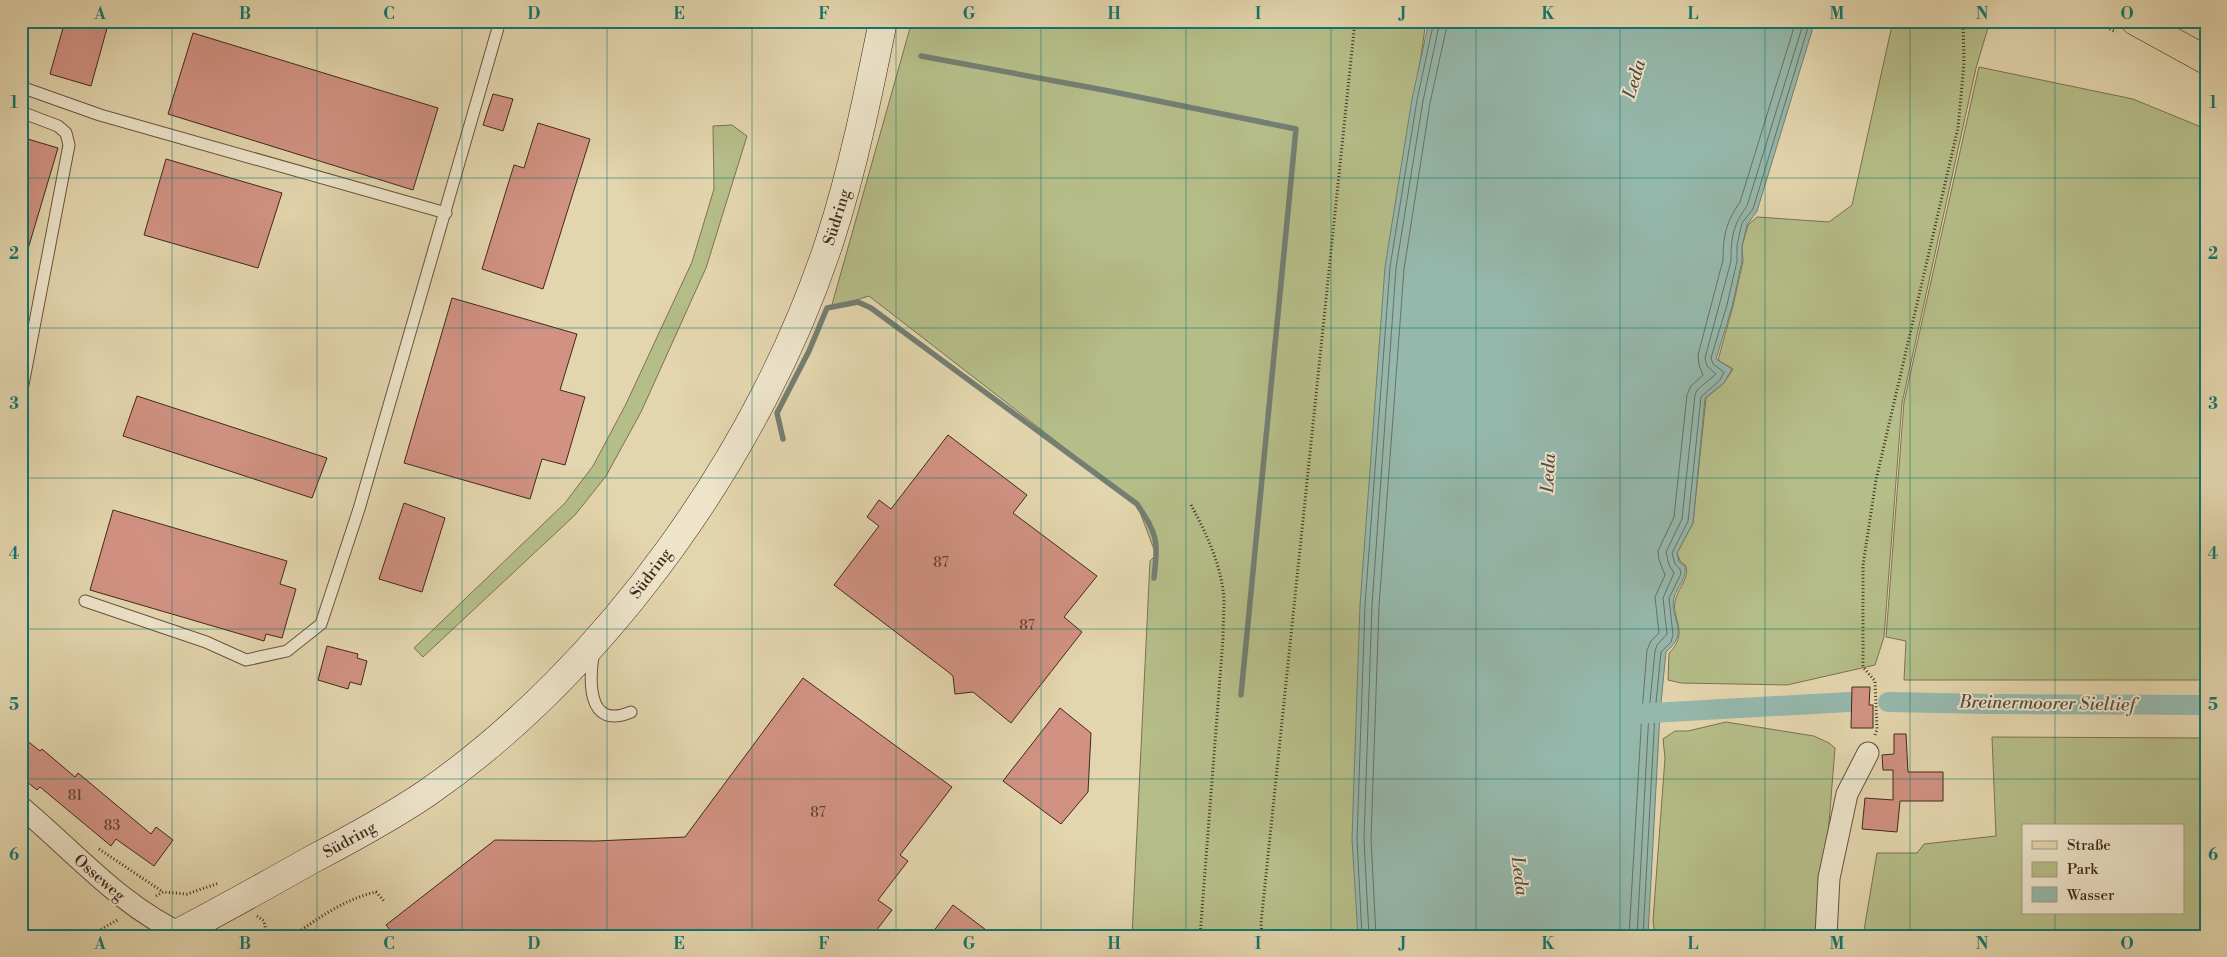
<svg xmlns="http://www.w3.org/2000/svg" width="2227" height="957" viewBox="0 0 2227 957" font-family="'Libre Bodoni',serif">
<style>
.green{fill:#b5bd88;stroke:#7c7252;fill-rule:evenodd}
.water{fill:#95b8ac;stroke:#747e72}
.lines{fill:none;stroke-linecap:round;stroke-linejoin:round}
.shore{stroke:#6c7064;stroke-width:1}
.stream{stroke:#747e72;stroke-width:5.5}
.canal{stroke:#95b8ac;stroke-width:20}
.building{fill:#d19283;stroke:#42281c}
.lane-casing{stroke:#6a5340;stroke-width:13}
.street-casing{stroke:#6a5340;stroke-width:23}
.secondary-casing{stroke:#42281c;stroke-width:29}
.primary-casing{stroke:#42281c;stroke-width:29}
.path{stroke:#42281c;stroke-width:3;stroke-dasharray:1 2.5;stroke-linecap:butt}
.lane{stroke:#ede4ca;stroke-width:11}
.street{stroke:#ede4ca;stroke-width:21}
.secondary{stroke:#ede4ca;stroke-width:28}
.primary{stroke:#e3d5ad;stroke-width:28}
.grid{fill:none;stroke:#0f766e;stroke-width:1;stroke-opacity:0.55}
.labels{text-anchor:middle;stroke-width:4;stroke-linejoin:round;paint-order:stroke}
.number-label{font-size:14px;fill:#664236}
.street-label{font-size:16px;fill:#42281c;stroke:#ede4ca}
.water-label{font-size:18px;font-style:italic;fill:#574c40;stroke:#ede4ca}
.neatline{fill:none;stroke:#0f766e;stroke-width:2}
.grid-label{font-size:16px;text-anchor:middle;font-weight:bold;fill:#0f766e}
</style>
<rect width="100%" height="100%" fill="#e3d5ad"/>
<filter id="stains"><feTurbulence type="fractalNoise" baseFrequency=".004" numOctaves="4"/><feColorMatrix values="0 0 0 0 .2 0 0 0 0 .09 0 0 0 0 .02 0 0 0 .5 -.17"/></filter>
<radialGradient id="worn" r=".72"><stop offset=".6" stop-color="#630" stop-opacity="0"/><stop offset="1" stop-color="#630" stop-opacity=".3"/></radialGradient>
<path class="green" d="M912 21H1426L1399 212 1371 936H1132L1150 561 1156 555 1137 504 869 296 831 308Z
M1893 21H1990L1976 68 1902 403 1884 637 1875 665 1787 685 1681 683 1668 680 1669 653C1691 632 1669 617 1676 598 1680 585 1689 579 1686 566L1680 561 1677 553 1693 523 1706 398 1724 383 1733 369 1718 360 1733 306 1743 261 1742 246 1748 225 1757 217 1829 222 1852 205Z
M1979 67 2133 99 2206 129V680H1904L1906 641 1886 637 1904 402Z
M732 125 747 136 706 268 641 412 606 476 575 515 423 657 414 648 565 503 593 466 626 404 692 262 714 189 713 126Z
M1726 722 1814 736 1829 743 1835 748 1820 936H1655L1653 921 1665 758 1663 739 1675 731H1688Z
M1992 737 2206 738V936H1863L1877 853H1917L1924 844 1996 836ZM2023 826H2183V913H2023Z"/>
<path class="water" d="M1429 21H1815L1757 211 1747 225 1742 246V261L1732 307 1716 359 1732 369 1724 383 1705 398 1693 523 1677 553 1679 562 1685 566C1687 580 1677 586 1674 598 1669 620 1691 631 1666 652L1660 713 1648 936H1358L1352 839 1360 605 1385 267 1412 99Z"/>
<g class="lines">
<path class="shore" d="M1362 936 1357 839 1365 605 1390 267 1417 100 1434 21
M1369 936 1364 839 1372 605 1396 268 1423 101 1440 21
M1376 936 1371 839 1379 606 1404 269 1430 103 1448 21
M1629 936 1642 712 1647 650 1651 641 1659 633 1655 597 1665 575 1659 560 1658 551 1674 517 1687 395 1691 386 1703 375 1699 365 1698 355 1723 260C1723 236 1726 222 1740 202L1796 21
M1637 936 1649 712 1655 651 1657 645 1667 634 1663 598 1674 573 1669 565 1666 552 1682 519 1695 395 1697 390 1716 374 1707 366 1705 358 1731 261C1731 237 1733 225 1747 206L1804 21
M1643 936 1655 713 1661 652 1671 642 1673 635 1669 598 1681 574 1680 569 1675 564 1672 553 1688 521 1701 397 1720 380 1724 372 1713 364 1711 358 1727 305 1737 261V245L1742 223 1753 209 1810 21"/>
<path class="stream" d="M921 56 1109 91 1296 129 1241 695
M783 439 777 413 809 351 827 308 858 302 871 308 1137 504C1158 536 1158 539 1154 578"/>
<path class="canal" d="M1888 702 1992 704 2206 705
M1634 714 1849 702"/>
</g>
<path class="building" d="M65 21H109L91 86 50 74Z
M193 33 438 108 413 190 168 114Z
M493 94 513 99 503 131 483 125Z
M538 123 590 139 543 289 482 269 514 165 524 168Z
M21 137 58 148 25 259 21 258Z
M166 159 282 193 258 268 144 235Z
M452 298 577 334 560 390 585 397 565 465 542 459 530 499 404 463Z
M137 396 327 458 312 498 123 436Z
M948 435 1027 495 1013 513 1097 576 1064 617 1082 632 1011 723 973 692 955 694 953 676 947 671 834 585 879 526 867 517 879 500 891 509Z
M404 503 445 518 422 592 379 579Z
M113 510 287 561 280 584 296 589 282 638 266 634 264 641 90 590Z
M327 646 358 654 357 658 367 661 361 685 350 682 348 689 318 680Z
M803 678 952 787 900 855 908 861 878 900 892 910 872 936H395L386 925 495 840 596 841 685 837Z
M1852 687H1870L1869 705H1873V728H1851Z
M1060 708 1091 733 1088 792 1061 824 1003 781Z
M1894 734H1906L1908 772H1943V801H1900L1897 832 1862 829 1865 798 1893 800V770H1883L1882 755 1894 754Z
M21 736 40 751 42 749 75 777 78 773 151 834 156 827 173 840 154 866 116 839 111 846 40 787 37 790 21 777Z
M953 905 994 936H930Z"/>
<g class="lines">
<g class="lane-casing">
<path id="lane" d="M21 87 100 115 446 213
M21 112 58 126 66 133 69 145 21 395
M85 601 206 642 246 660 287 651 321 624 359 509 500 21
M594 650C589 679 586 731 631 712"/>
</g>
<g class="street-casing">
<path id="street" d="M21 807C75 852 121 907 186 936
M1826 936 1829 878 1847 794 1868 753"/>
</g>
<g class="secondary-casing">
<path id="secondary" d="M172 936C219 912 265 886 311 860 351 839 390 818 427 793 608 667 762 449 830 240 853 169 868 95 883 21"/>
</g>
<g class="primary-casing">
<path id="primary" d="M2135 21 2206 60"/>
</g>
<path class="path" d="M2094 21 2116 32
M1191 505C1207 534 1222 567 1224 600 1224 613 1223 626 1223 639L1200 936
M1875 735 1877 730 1875 681 1863 667V565L1876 480 1958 128 1964 63 1963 21
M99 849 163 892
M156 896 163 892 187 894 219 883
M257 916 264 921 267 936
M98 931 119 919
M98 931 103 936
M293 936C318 918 345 899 376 892L385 902
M1262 936 1261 923 1355 21"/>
<use href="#lane" class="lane"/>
<use href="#street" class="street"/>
<use href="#secondary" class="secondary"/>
<use href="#primary" class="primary"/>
</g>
<path class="grid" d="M172 21V936M317 21V936M462 21V936M607 21V936M752 21V936M896 21V936M1041 21V936M1186 21V936M1331 21V936M1476 21V936M1620 21V936M1765 21V936M1910 21V936M2055 21V826M21 178H2206M21 328H2206M21 478H2206M21 629H2206M21 779H2206M2055 913V936"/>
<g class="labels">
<g class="number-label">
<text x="941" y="567">87</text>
<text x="1027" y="630">87</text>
<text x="75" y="800">81</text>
<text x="818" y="817">87</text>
<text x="112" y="830">83</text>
</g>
<g class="street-label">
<text transform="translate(836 217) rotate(-73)" y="6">Südring</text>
<text transform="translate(650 573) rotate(-53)" y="6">Südring</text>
<text transform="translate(349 839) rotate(-29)" y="6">Südring</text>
<text transform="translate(100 877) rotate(41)" y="6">Osseweg</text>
</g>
<g class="water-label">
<text transform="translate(1634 79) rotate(-73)" y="6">Leda</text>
<text transform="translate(1548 473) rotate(-87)" y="6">Leda</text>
<text transform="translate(2047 703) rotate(1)" y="6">Breinermoorer Sieltief</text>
<text transform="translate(1520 876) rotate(83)" y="6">Leda</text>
</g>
</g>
<rect width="2227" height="957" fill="none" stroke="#e3d5ad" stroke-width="55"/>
<rect x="2022" y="824" width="162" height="90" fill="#ede4ca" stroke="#a99984"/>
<rect x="2032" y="841" width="25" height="8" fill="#e3d5ad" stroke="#a99984"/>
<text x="2067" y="850" font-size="15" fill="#42281c">Straße</text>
<rect x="2032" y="862" width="25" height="15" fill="#b5bd88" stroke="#a99984"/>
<text x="2067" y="874" font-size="15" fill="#42281c">Park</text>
<rect x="2032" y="887" width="25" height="15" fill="#95b8ac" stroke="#a99984"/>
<text x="2067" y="900" font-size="15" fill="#42281c">Wasser</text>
<rect x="28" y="28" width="2172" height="902" class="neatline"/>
<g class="grid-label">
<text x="100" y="19">A</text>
<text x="245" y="19">B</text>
<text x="389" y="19">C</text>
<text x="534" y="19">D</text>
<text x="679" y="19">E</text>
<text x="824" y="19">F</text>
<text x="969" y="19">G</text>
<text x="1114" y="19">H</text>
<text x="1258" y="19">I</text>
<text x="1403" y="19">J</text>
<text x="1548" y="19">K</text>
<text x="1693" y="19">L</text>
<text x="1837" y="19">M</text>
<text x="1982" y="19">N</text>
<text x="2127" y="19">O</text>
<text x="14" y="108">1</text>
<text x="2213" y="108">1</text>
<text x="14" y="259">2</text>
<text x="2213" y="259">2</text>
<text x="14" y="409">3</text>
<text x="2213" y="409">3</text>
<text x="14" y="559">4</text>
<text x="2213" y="559">4</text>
<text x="14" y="710">5</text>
<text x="2213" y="710">5</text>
<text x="14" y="860">6</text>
<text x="2213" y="860">6</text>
<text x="100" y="949">A</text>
<text x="245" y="949">B</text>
<text x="389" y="949">C</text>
<text x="534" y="949">D</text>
<text x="679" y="949">E</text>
<text x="824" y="949">F</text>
<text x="969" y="949">G</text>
<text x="1114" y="949">H</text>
<text x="1258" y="949">I</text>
<text x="1403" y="949">J</text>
<text x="1548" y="949">K</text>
<text x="1693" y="949">L</text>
<text x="1837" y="949">M</text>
<text x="1982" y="949">N</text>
<text x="2127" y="949">O</text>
</g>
<rect width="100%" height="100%" filter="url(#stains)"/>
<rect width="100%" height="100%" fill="url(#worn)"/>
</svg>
